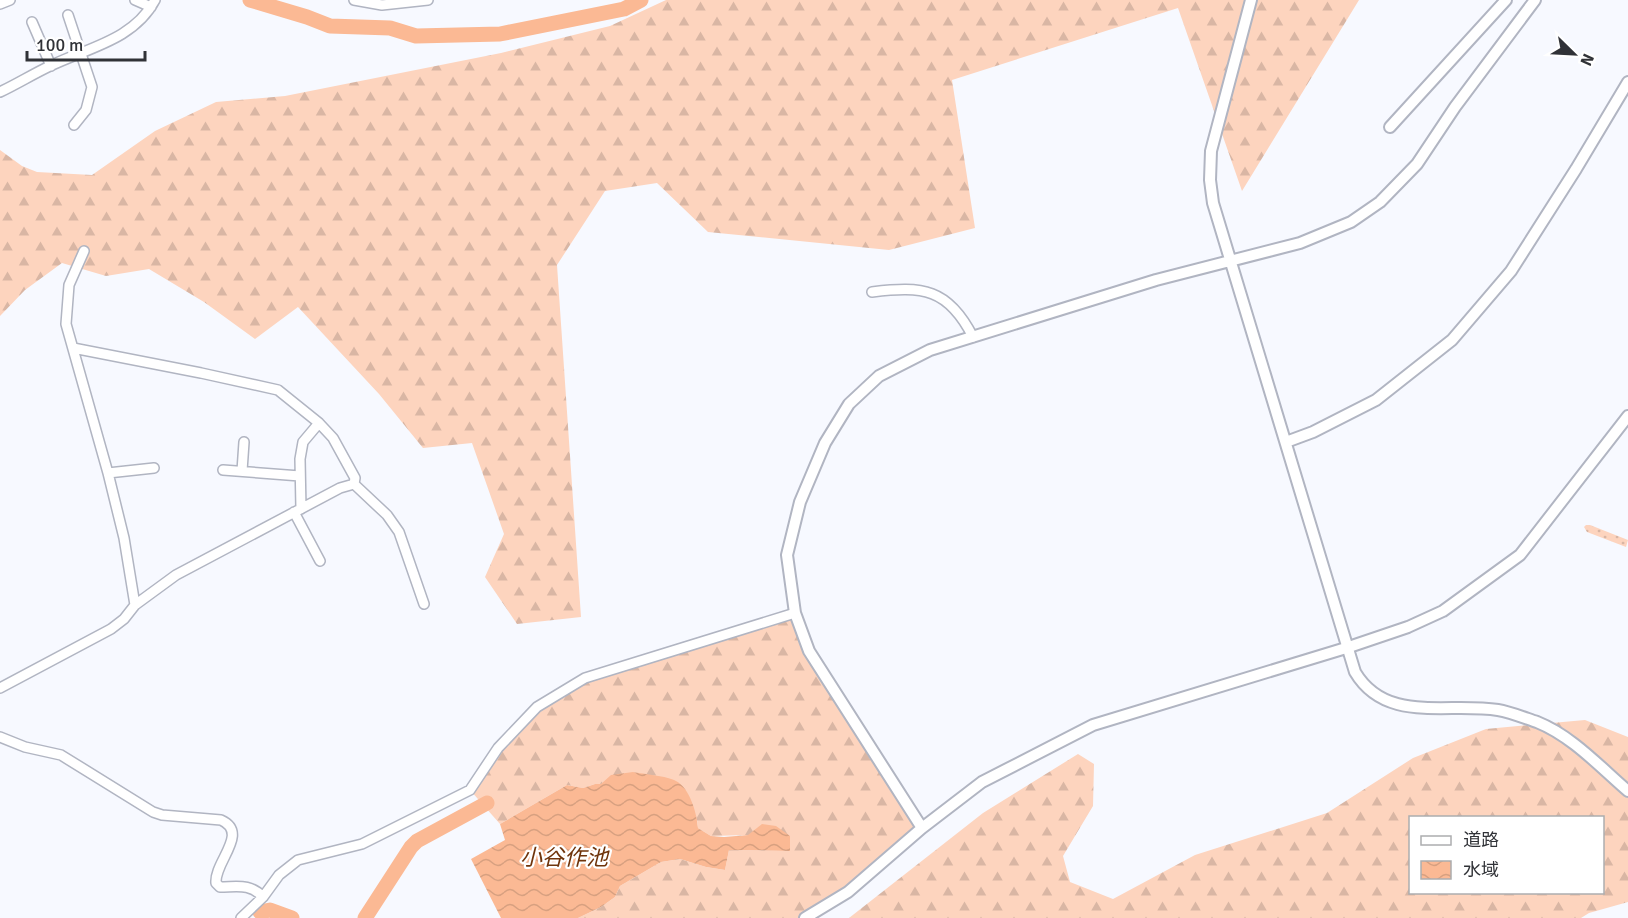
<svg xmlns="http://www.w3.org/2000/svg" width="1628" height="918" viewBox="0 0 1628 918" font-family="Signika,'Noto Sans JP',sans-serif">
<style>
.forest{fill:url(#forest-firs);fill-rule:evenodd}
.park{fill:url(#park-dots)}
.water{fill:url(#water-waves)}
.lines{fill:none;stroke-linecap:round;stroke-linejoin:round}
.river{stroke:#fbb994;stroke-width:15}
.minor-casing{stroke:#b1b5c2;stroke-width:12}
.tertiary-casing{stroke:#b1b5c2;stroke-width:14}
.minor{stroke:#fff;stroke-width:9}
.tertiary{stroke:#fff;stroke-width:10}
.labels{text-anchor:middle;stroke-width:4.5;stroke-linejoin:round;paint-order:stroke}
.water-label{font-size:22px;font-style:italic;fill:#6f340b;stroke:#fff}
</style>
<defs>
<pattern id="forest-firs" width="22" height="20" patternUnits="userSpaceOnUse" patternTransform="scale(1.5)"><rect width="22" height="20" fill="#fdd4be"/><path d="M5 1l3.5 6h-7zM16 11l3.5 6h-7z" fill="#d9b6a4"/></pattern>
<pattern id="park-dots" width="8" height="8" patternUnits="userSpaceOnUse" patternTransform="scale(1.5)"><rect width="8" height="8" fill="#fdd4be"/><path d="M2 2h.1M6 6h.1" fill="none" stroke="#d9b6a4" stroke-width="1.8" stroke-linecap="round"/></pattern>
<pattern id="water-waves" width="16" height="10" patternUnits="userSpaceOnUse" patternTransform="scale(1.5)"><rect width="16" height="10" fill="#fbb994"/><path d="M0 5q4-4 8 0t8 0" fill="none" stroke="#d7a080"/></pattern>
</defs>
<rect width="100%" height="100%" fill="#f7f9ff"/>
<path class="forest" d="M666 0H1359L1242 191 1178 8 952 80 975 228 889 250 708 232 657 183 605 191 557 265 581 617 517 624 485 577 504 534 472 443 423 448 379 394 298 307 255 339 204 302 149 269 106 276 62 263 25 290 0 316V150L22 166 37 172 92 175 155 131 216 102 285 96 501 53 610 26Z
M795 613 809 651 922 828 848 892 805 918H578L601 907 615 897 620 886 661 862 680 859 706 867 725 870 729 850 790 851V836L748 835 711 836 698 828 697 820 595 784 583 788 567 785 500 824 470 790 498 748 537 707 585 678Z
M1585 720 1628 737V902L1589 913 1581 918H849L983 813 1078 754 1094 764 1093 806 1063 856 1070 882 1113 899 1195 855 1327 813 1413 758 1486 729ZM1410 818H1602V892H1410Z"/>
<path class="park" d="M1586 525H1590L1628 540 1626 547 1587 532 1584 527Z"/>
<path class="water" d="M633 772C644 774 667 776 676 781 690 788 697 814 698 828L711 836 724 837 748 835 762 824 776 826 790 836V851L729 850 725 870 706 867 680 859 661 862 620 886 615 897 601 907 578 918H501L471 859 505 840 500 824 567 785 583 788 595 784H601L611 775Z"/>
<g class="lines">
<path class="river" d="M250 0 307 17 330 26 390 28 416 36 500 34 624 9 641 0
M260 912 270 910 292 918
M365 918 411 847 417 841 487 803"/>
<g class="minor-casing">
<path id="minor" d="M135 0 151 7
M354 0 382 5 428 0
M0 4 10 0
M68 15 92 87 86 110 74 125
M32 22 51 66
M0 92C17 84 33 74 50 66 87 48 134 40 155 0
M84 251 69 285 66 324 108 473 124 538 135 605
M872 292C923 286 948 288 973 337
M73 348 201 373 278 390 319 423 333 438 355 478 354 484
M223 470 300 476
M242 471 244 442
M108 473 154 468
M301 509 300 459 303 442 319 423
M294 512 320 561
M0 688 111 629 124 619 135 605 176 575 340 488 354 484 387 515 399 532 424 604
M0 737 25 747 61 755 153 812 162 815 221 820C250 833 214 862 216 883L220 887C237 887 250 883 263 897
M241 918 263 897 279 875 298 860 362 844 470 790 498 748 537 707 585 678 795 613"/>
</g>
<g class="tertiary-casing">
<path id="tertiary" d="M1251 0 1211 151 1210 180 1213 203 1355 672C1386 724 1447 702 1498 710 1510 712 1525 718 1537 722 1572 736 1600 767 1628 791
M1390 127 1506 0
M1286 442 1313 432 1376 400 1452 340 1511 271 1576 169 1628 82
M922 828 809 651 795 613 787 555 800 502 825 443 849 404 879 376 930 350 1156 280 1300 243 1351 222 1380 202 1417 164 1455 107 1535 0
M805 918 848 892 922 828 982 782 1093 725 1346 648 1408 627 1443 611 1520 555 1628 416"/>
</g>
<use href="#minor" class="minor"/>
<use href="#tertiary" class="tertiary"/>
</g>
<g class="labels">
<g class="water-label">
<text x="564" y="865">小谷作池</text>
</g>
</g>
<rect x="1409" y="816" width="195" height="78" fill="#ffffff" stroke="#acadaf" stroke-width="1.5"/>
<rect x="1421" y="836" width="30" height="9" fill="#ffffff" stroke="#acadaf" stroke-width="1.5"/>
<text x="1463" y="846" font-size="18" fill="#303237">道路</text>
<rect x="1421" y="861" width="30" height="18" fill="url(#water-waves)" stroke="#acadaf" stroke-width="1.5"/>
<text x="1463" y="876" font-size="18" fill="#303237">水域</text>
<g transform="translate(1574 54) rotate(114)" stroke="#ffffff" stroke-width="4.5" paint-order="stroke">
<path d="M0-4.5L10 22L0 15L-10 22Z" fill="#303237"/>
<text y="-9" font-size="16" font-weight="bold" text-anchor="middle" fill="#303237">N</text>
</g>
<path d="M27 51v9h118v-9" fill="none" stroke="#303237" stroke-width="3"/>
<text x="36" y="51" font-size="18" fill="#303237" stroke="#ffffff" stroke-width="4.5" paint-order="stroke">100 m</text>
</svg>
